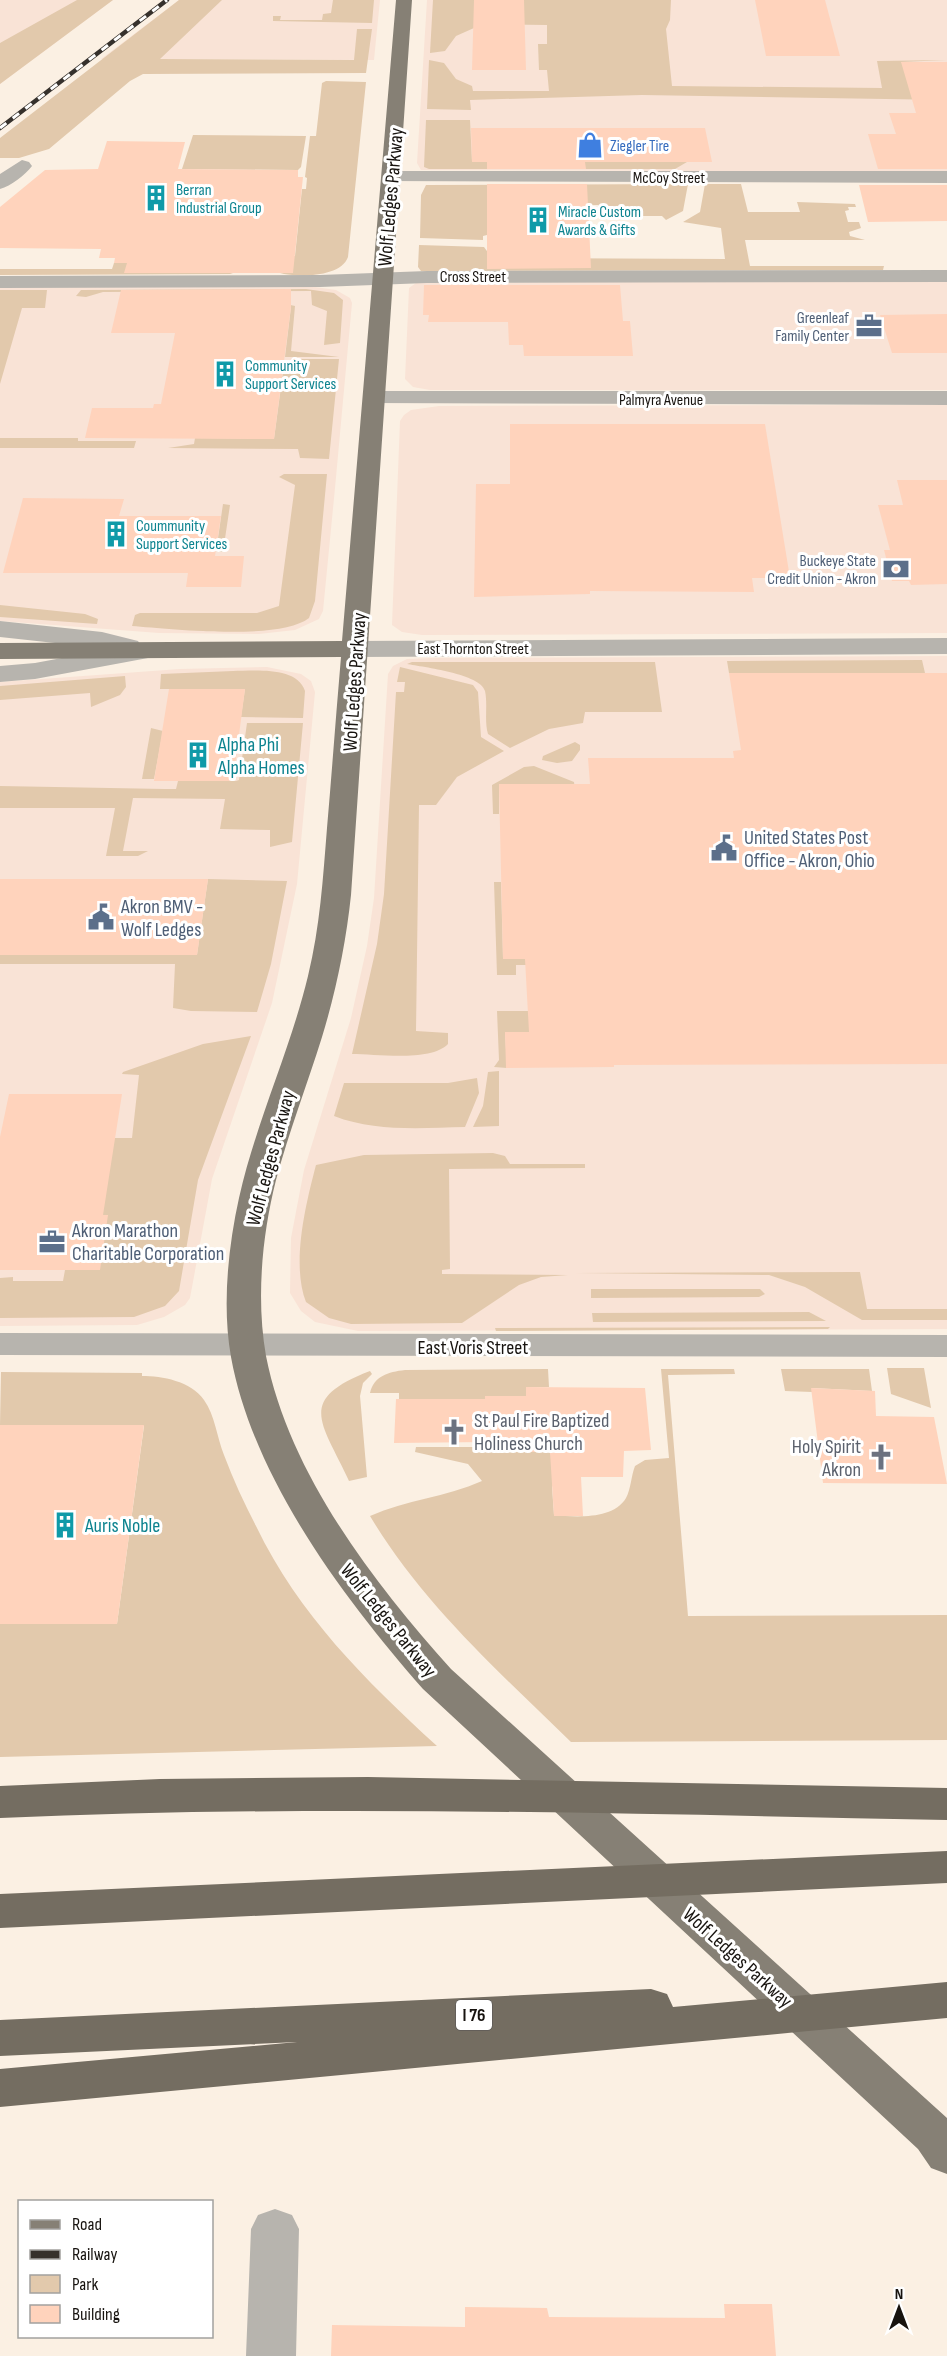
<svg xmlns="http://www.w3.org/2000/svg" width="947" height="2356" viewBox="0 0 947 2356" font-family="'Sofia Sans Condensed',sans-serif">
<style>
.commercial{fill:#f9e3d6}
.green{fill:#e2c9ac}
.building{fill:#ffd3bc}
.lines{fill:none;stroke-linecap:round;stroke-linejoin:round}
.minor{fill:#b7b4ae;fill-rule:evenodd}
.major{fill:#868075;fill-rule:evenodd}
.highway{fill:#746d61;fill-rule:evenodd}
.rail-casing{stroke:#36312c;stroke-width:4.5}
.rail{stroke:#fff;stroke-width:3;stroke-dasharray:8;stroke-linecap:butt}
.labels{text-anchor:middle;stroke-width:6;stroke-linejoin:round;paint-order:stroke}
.far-shop-label{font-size:16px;fill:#366cbe;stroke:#fff;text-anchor:start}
.far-street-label{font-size:16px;fill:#17130f;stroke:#fff}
.far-culture-label{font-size:16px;fill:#0d838f;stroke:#fff;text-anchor:start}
.far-service-label{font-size:16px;fill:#4e5e75;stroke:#fff;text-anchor:end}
.shield{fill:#fff;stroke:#5d5a57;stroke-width:1.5}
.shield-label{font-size:18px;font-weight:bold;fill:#17130f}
.street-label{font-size:20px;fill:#17130f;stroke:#fff}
.culture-label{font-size:20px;fill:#0d838f;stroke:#fff;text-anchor:start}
.service-label{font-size:20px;fill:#4e5e75;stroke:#fff;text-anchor:start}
.worship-label{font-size:20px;fill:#5b616d;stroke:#fff;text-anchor:start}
</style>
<rect width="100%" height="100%" fill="#fbf0e3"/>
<path class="commercial" d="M0 0H113L0 84Z
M179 0H380L374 60 101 59Z
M427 0H947V172L421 170 417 163Z
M947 280V390H430L413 387 405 379 409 288 416 283Z
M0 287H315L336 290 350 298 352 303 335 488 323 611 319 619 295 630 259 634 159 633 0 621Z
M947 405V633L422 635 402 632 392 625 400 421 404 415 411 410 439 406Z
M947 656V1329L358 1331 315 1322 301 1311 290 1293 291 1238 304 1170 351 1018 367 946 374 898 388 674 393 666 407 659 431 658Z
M267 667 301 674 311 681 315 692 297 884 272 1003 212 1179 190 1298 185 1305 164 1317 137 1325 0 1326V682L180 669Z"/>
<path class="green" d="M77 0H113L0 84V43Z
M179 0H222L160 59 354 60 357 29H372L366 73 143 74 130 81 49 149 19 158H0V138Z
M333 0H374L372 23 273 21V16H281L280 20H322L323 14 331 13Z
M433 0H671L670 20 666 29 672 86 882 88 877 61 947 60 901 62 947 100 642 95 470 100 471 110 427 109 429 60 444 63 456 79 472 86 473 91H549L547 70H539L538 44H547V25L475 24 474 28 456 36 445 51 430 53Z
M326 81 366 82 348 257C341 277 301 277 284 274 271 271 257 262 245 256H295L302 189H306L307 178 305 177 310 136H316L322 83Z
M426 120H470L472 162H687L675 169H429L424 167Z
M193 135 306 136 301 167 298 170 182 169Z
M688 184 683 211 666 220 662 216H599L598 205H487V235L483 236V240L420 238 421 195 426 185Z
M705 184H741L748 212H800L797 202 855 204 856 207H848L849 210 845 211 848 222H859L861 228 849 232 850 236 865 240H745L750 266H884L883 270 425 271H421L418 267 419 245 484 247 492 258 725 259 721 228 683 222 700 212Z
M114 263H201L233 274 0 275V269H112Z
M306 289 334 293 343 300 340 343 324 345 327 311 312 305 311 291 103 292 86 297 76 296 81 290Z
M0 290H47L45 308H22L0 384Z
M286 304 295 306 291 351 339 357H285L291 307H236Z
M299 359H339L329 459 300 458 298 449 168 448 194 444 195 438 274 439 283 372 296 368Z
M0 438H78V441H136L134 448H0Z
M284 474H327L315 601 309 618C280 641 171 629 132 626L135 615 140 613H257L279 606 295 485 279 477Z
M223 504 230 505 223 552H216Z
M0 605 85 614 98 619 97 624 0 617Z
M922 660 925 673H729L727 661Z
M412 662H655L662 712H585L583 723 549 729 510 748 488 734C484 721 488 705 485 691 481 674 423 667 407 664Z
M400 667 473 685 478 692 481 737 504 751 457 777 436 805H419L416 1031 448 1033V1044C431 1062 377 1054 352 1054L377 944 384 894 396 692H404L405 682H397Z
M233 671C254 671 297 666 305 691L303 718 241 717 245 689H160L161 674Z
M125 676 126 687 120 695 91 707 90 693 0 700V686Z
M247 723H303L292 842 270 847V830L220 829 225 799 133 798 123 851H148L138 856H106L115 808H0V786L165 789H176L178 781H236L239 780Z
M151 728 163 731 154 779H142Z
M575 742 580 745V750L572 761 557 763 542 760 543 756Z
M534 766 574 782 575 791 568 784H499V814H493L492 785 524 767Z
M208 879 287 881 271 964 257 1012 191 1011 173 1008 175 964H0V955H197Z
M494 882H501L503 958 557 959 532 965H516V975H497Z
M497 1011H538L546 1032H505L507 1068 494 1067 499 1060Z
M251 1036 198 1180 179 1291 165 1306 134 1317 0 1318V1278L13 1277V1281H63L65 1270 108 1215 0 1214 115 1138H132L139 1075 122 1074 123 1072 203 1044Z
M499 1071V1126L473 1127 483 1106 488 1072Z
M477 1078 479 1093 465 1127C421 1128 375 1132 334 1116L344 1083H448Z
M493 1153 505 1156 510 1164H585V1168L449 1169 450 1269 442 1270V1274L568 1275 541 1277 519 1285 462 1323 351 1324 329 1318 306 1302C291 1264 306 1203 316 1165L364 1155Z
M860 1272 867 1309H947V1320H862L805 1287 769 1275 575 1273Z
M591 1289H760L765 1294 759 1297 591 1298Z
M809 1312 826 1321 593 1322 592 1313Z
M830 1327 828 1329 496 1331 495 1328Z
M887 1368H924L931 1408 891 1394Z
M548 1369 549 1387H526V1396H523L525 1452H550L557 1477 552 1487 554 1515C575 1517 613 1520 626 1498 631 1489 631 1476 635 1466L645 1460 669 1458 661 1369H734L735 1374 668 1375 688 1616 947 1615V1740L571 1742C499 1672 422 1603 370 1516 406 1500 446 1497 482 1481L468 1464 415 1452 416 1447H513V1396H485V1399H399V1393H370C374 1376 388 1372 405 1370Z
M781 1369H869L872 1391 812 1388V1392L785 1391Z
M370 1371 372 1374 363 1383 360 1396 367 1477 349 1481C322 1422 295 1400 370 1371Z
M1 1372 142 1373V1376C162 1376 191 1381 204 1400 215 1415 217 1438 224 1455 233 1479 244 1503 256 1526 299 1615 365 1680 437 1746L0 1757V1624H117L144 1426 0 1425Z"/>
<path class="building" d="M474 0H524L526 70H472Z
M755 0H825L840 56H766Z
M901 62H947V169H878L868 134H896L889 113H916Z
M471 128H705L712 162H585L586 169H487V162H472Z
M107 141 185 142 178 169 298 170V177H303L293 273H124L127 263H114L115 258H99L101 249 0 248V207L45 170 98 169Z
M487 184H587L591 268 487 269Z
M859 185H947V221L868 222Z
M424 285H620L623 321H630L633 356H524L523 345H509L508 322H428L429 315H423Z
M291 289V307L274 439 85 438 92 408H153L154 404H161L175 333H111L121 290Z
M947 314V353H892L880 315Z
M510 424H765L790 578H752L754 592 590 591V594L474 597 476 484H510Z
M897 480H947V584L911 585 909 581H892L884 550H890L878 505H903Z
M23 498 124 499 119 516H221L215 556H244L241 587H186L188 573H3Z
M729 673H947V1064L614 1065V1067L506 1068 505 1032H529L525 959H503L499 784H590L588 758H734L733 751 741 750Z
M169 689H245L233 781H154Z
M0 879H208L197 955H0Z
M9 1094H122L103 1215H108L100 1270H0V1137Z
M526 1387 645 1388 651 1450 624 1451 623 1477H581L583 1516H554L550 1452H525V1448L486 1447V1442L394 1443 396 1399H485V1396H526Z
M811 1388 875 1391 876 1416 934 1417 947 1484 823 1483Z
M0 1425H144L117 1624H0Z
M724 2304H772L776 2356H331L332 2325 465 2327V2307L547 2308 549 2317 725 2318Z"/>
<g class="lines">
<path class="minor" d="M22 160 29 162 32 166C25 175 11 186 0 189V174Z
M392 171H947V183L385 181 382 177Z
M947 270V282L427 283 320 287 0 288V276L320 275 427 271Z
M376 391H947V405L368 403 365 398 368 393Z
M0 621 102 632 138 641 140 644 157 645 161 650 157 655 148 658 35 679 0 682V666L35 663 110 649 0 637Z
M947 638V654L355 657 346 654 342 649 346 644 355 641Z
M0 1333 947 1335V1357L0 1355Z
M275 2209 292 2215 299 2229 296 2356H246L251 2229 258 2215Z"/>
<path class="major" d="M396 0H412L351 895C346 943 336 991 322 1037 307 1085 289 1131 276 1180 262 1235 256 1299 266 1356 289 1473 373 1582 451 1669L947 2118V2174L931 2168 918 2149 423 1689C344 1599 253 1478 231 1357 222 1306 228 1248 239 1198 256 1122 290 1051 308 976 320 927 323 878 327 828 332 771 336 714 341 657L0 659V643L342 641Z"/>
<path class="highway" d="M368 1777 947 1788V1820C631 1814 316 1804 0 1818V1786L160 1779Z
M947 1851V1883L0 1928V1894Z
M947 1982V2018L0 2107V2069L297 2042 0 2056V2020L651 1989 667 1994 673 2007Z"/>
<g class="rail-casing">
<path id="rail" d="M0 128 167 0"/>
</g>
<use href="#rail" class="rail"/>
</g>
<defs>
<g id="shop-bare" transform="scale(2.07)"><path d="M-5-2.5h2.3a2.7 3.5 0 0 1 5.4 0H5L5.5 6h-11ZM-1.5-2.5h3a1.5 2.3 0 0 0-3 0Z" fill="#3f7fe0" stroke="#fff" stroke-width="2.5" paint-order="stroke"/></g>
<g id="building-bare" transform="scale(2.07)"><path d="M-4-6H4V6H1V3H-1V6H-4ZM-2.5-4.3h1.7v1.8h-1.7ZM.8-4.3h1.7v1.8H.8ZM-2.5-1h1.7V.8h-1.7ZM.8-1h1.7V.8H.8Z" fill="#0f9aa8" stroke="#fff" stroke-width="2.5" paint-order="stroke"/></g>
<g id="office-bare" transform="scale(2.07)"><path d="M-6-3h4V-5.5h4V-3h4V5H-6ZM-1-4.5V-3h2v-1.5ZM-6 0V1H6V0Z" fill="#5c6f8a" stroke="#fff" stroke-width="2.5" paint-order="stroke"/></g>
<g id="bank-bare" transform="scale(2.07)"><path d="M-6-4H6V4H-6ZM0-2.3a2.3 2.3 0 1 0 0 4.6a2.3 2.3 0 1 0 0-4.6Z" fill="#5c6f8a" stroke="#fff" stroke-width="2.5" paint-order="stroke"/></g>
<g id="civic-bare" transform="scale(2.07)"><path d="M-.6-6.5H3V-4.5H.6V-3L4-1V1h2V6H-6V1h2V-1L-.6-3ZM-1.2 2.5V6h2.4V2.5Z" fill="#5c6f8a" stroke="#fff" stroke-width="2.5" paint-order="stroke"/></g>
<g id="church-bare" transform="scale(2.07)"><path d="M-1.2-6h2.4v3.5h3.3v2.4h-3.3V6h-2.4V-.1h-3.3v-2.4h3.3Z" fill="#6b7280" stroke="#fff" stroke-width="2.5" paint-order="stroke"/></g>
</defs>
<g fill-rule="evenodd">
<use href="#shop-bare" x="590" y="145"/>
<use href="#building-bare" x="156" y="198"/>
<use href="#building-bare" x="538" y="220"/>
<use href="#office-bare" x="869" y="326"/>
<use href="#building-bare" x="225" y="374"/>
<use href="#building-bare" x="116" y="534"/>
<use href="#bank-bare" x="896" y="569"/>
<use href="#building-bare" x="198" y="755"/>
<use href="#civic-bare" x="724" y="848"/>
<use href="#civic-bare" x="101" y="917"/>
<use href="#office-bare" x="52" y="1242"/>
<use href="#church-bare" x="454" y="1432"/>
<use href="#church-bare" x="881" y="1457"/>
<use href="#building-bare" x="65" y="1525"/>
</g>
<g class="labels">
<g class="far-shop-label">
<text x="610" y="151">Ziegler Tire</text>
</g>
<g class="far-street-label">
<text x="669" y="183">McCoy Street</text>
<text x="473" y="282">Cross Street</text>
<text x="661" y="405">Palmyra Avenue</text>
<text x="473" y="654">East Thornton Street</text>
</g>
<g class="far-culture-label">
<text x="176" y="195">Berran<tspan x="176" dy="18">Industrial Group</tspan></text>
<text x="558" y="217">Miracle Custom<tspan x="558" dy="18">Awards &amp; Gifts</tspan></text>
<text x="245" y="371">Community<tspan x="245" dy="18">Support Services</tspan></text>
<text x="136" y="531">Coummunity<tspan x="136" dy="18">Support Services</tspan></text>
</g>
<g class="far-service-label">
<text x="849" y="323">Greenleaf<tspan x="849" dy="18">Family Center</tspan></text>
<text x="876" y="566">Buckeye State<tspan x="876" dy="18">Credit Union - Akron</tspan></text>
</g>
<rect class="shield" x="456" y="2000" width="36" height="30" rx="4.5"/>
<g class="shield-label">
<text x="474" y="2021">I 76</text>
</g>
<g class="street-label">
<text transform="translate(390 197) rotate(-85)" y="7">Wolf Ledges Parkway</text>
<text transform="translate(354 682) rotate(-86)" y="7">Wolf Ledges Parkway</text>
<text transform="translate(270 1158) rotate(-75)" y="7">Wolf Ledges Parkway</text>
<text x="473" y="1354">East Voris Street</text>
<text transform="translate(389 1620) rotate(51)" y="7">Wolf Ledges Parkway</text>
<text transform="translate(738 1957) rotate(42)" y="7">Wolf Ledges Parkway</text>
</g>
<g class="culture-label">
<text x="218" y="751">Alpha Phi<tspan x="218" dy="23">Alpha Homes</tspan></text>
<text x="85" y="1532">Auris Noble</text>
</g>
<g class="service-label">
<text x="744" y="844">United States Post<tspan x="744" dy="23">Office - Akron, Ohio</tspan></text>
<text x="121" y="913">Akron BMV -<tspan x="121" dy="23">Wolf Ledges</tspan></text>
<text x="72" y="1237">Akron Marathon<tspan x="72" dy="23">Charitable Corporation</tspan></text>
</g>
<g class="worship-label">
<text x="474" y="1427">St Paul Fire Baptized<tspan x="474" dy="23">Holiness Church</tspan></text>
<text x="861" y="1453" text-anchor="end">Holy Spirit<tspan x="861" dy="23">Akron</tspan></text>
</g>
</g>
<rect x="18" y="2200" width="195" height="138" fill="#ffffff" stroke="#a2a19f" stroke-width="1.5"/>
<rect x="30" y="2220" width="30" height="9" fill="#868075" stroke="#a2a19f" stroke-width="1.5"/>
<text x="72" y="2230" font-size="18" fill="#17130f">Road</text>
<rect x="30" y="2250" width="30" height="9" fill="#36312c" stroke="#a2a19f" stroke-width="1.5"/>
<text x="72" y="2260" font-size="18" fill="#17130f">Railway</text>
<rect x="30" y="2275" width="30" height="18" fill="#e2c9ac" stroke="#a2a19f" stroke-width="1.5"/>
<text x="72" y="2290" font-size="18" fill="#17130f">Park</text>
<rect x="30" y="2305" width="30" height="18" fill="#ffd3bc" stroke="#a2a19f" stroke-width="1.5"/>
<text x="72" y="2320" font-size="18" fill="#17130f">Building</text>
<g transform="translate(899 2308)" stroke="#ffffff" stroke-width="4.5" paint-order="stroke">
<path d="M0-4.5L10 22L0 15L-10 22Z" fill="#17130f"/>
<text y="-9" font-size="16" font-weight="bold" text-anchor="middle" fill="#17130f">N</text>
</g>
</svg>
